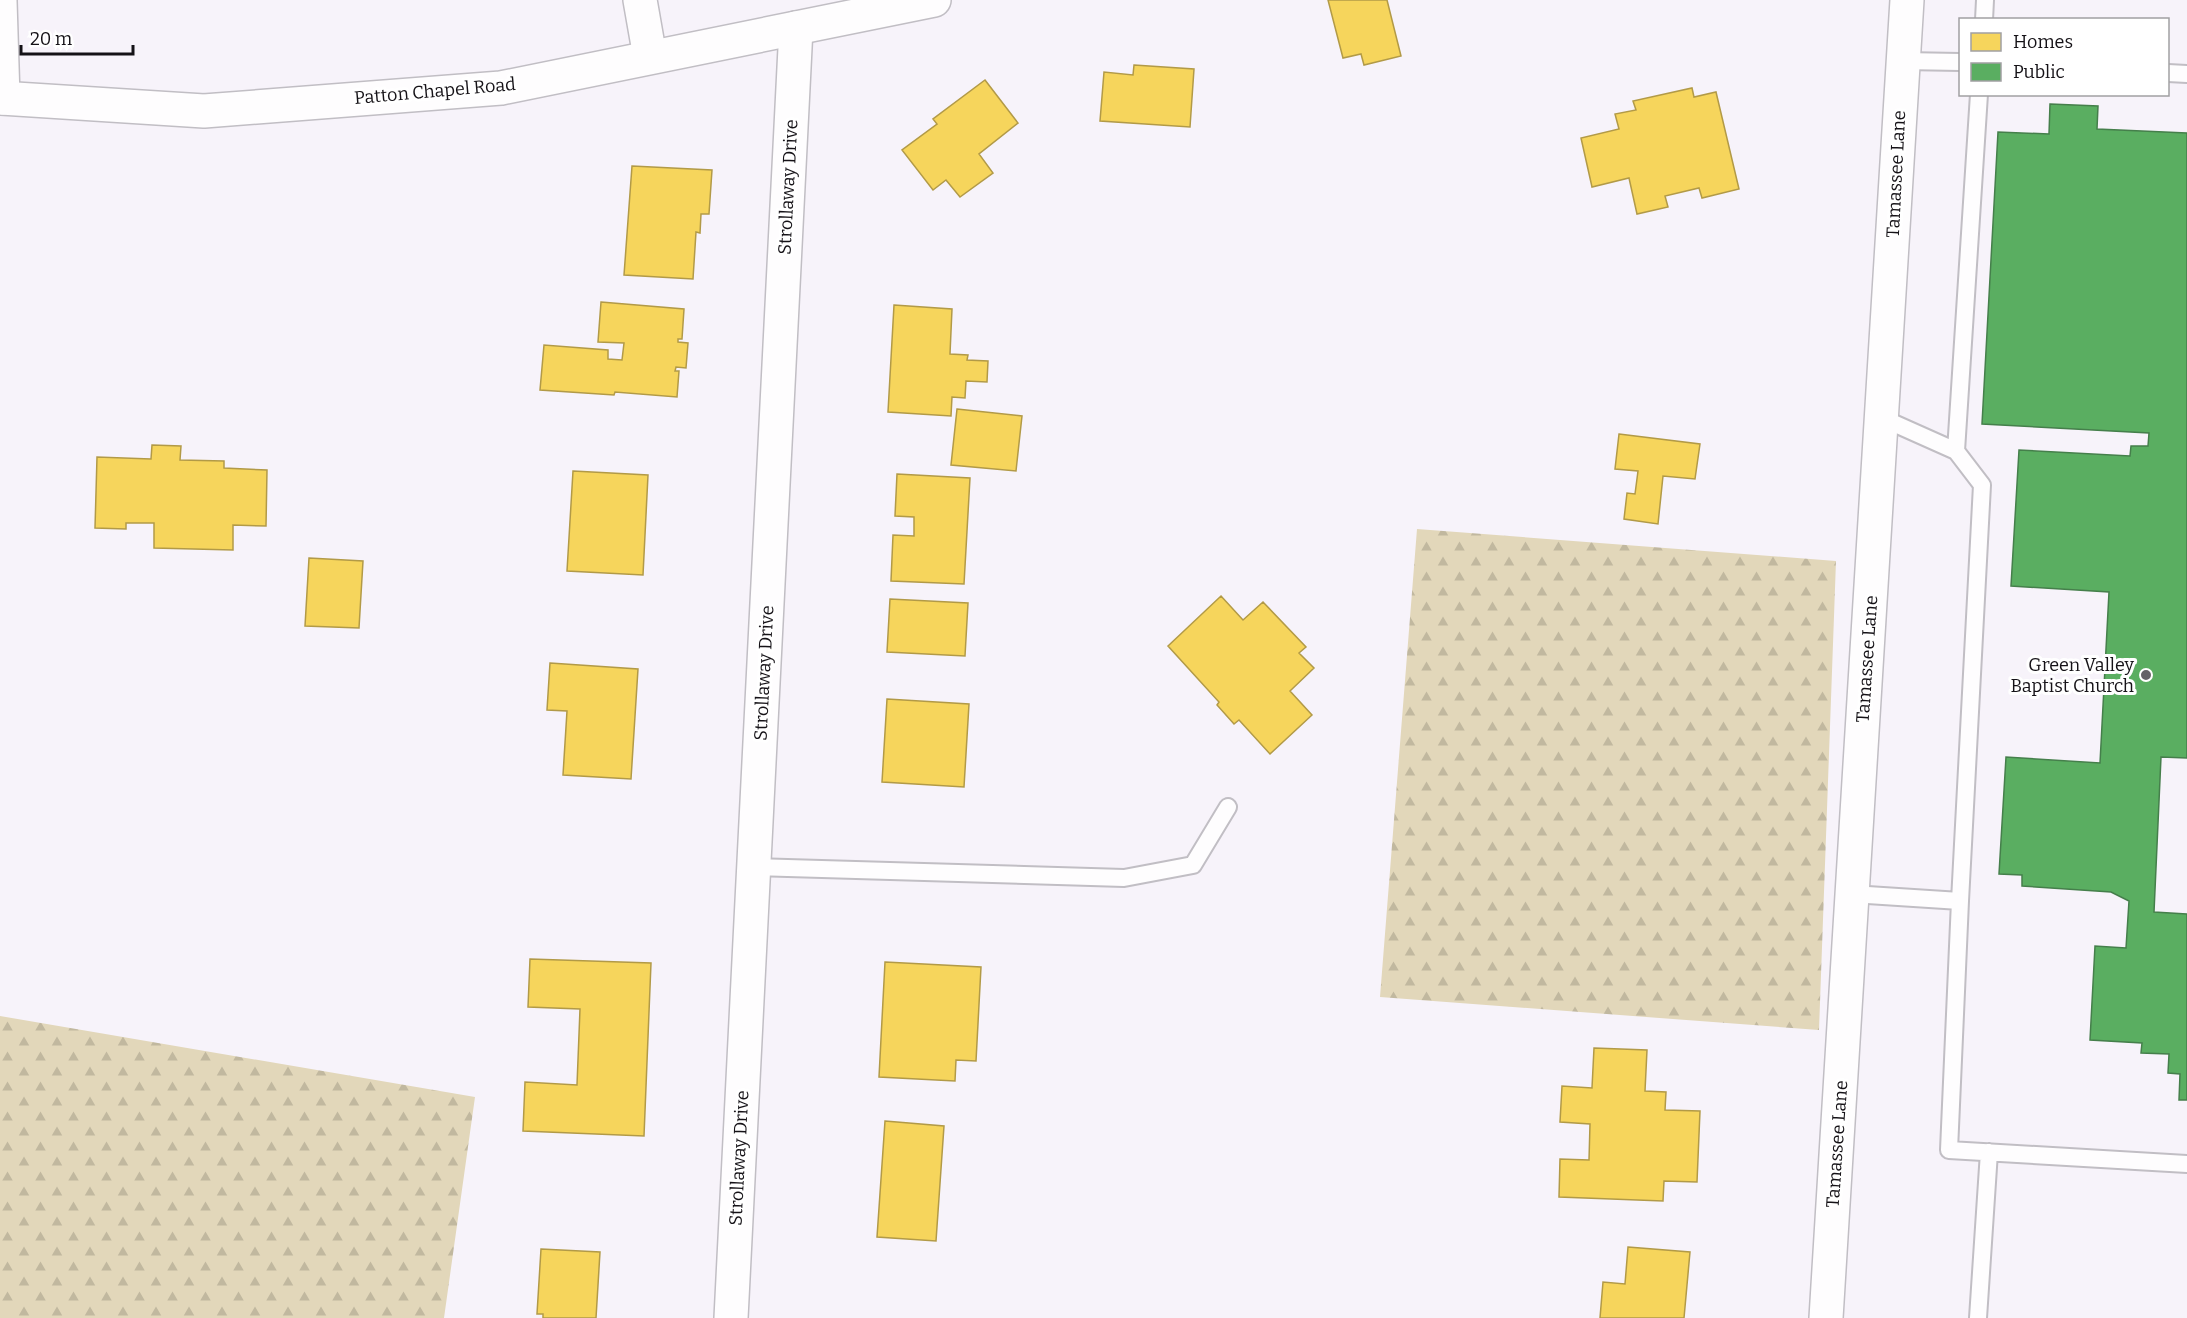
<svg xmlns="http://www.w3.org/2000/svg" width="2187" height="1318" viewBox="0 0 2187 1318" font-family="Bitter,serif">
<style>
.forest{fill:url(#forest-firs)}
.homes{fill:#f6d55c;stroke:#b29a47;stroke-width:1.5}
.public{fill:#5aae61;stroke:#457f4b;stroke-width:1.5}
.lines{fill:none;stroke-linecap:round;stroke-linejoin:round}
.lane-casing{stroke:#c1bec4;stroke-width:20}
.street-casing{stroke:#c1bec4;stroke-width:36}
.secondary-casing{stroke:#c1bec4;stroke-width:36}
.lane{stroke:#fefdfe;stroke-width:16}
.street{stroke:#fefdfe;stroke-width:33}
.secondary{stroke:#fefdfe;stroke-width:33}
.poi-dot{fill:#646166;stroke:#fff;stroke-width:2}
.labels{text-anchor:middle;stroke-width:6;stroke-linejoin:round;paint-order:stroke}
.street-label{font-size:18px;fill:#151217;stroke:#fff}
.poi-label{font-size:18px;fill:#151217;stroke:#fff;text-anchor:end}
</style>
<defs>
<pattern id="forest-firs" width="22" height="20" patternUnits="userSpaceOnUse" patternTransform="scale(1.5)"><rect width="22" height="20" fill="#e2d7ba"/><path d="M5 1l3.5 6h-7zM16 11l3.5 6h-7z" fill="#c1b89f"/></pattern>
</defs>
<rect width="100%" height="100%" fill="#f7f3fa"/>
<path class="forest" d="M1417 529 1836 561 1819 1030 1380 997Z
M0 1016 475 1097 444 1318H0Z"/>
<path class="homes" d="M1328 0H1387L1401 56 1364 65 1361 54 1343 58Z
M1134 65 1194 69 1190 127 1100 121 1104 72 1133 75Z
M985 80 1018 123 979 154 993 173 960 197 946 180 933 190 902 150 937 124 933 119Z
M1692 88 1694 97 1716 92 1739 189 1702 198 1699 188 1665 196 1668 207 1637 214 1629 178 1592 187 1581 138 1619 129 1615 114 1636 110 1633 101Z
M632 166 712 170 709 214H701L700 233 696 232 693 279 624 275Z
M601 302 684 309 682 339H678V342L688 343 686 368 676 367 675 371H679L677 397 615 392 614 395 540 390 544 345 608 350V359L622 360 624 343 598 342Z
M894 305 952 309 950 354 968 355 967 360 988 361 987 382 966 381 965 398 952 397 951 416 888 412Z
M957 409 1022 416 1016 471 951 465Z
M1619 434 1700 444 1695 479 1663 476 1658 524 1624 519 1627 493 1635 494 1638 471 1615 469Z
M152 445 181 446 180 460 224 461V468L267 470 266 526 233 525V550L154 548V523H126V529L95 528 97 457 151 459Z
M573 471 648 475 643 575 567 571Z
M897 474 970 478 964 584 891 581 893 535 914 536V517L895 516Z
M309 558 363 561 359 628 305 626Z
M1221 596 1243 620 1263 602 1306 647 1299 653 1314 668 1290 691 1312 715 1270 754 1239 720 1234 724 1217 705 1219 702 1168 646Z
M890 599 968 603 965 656 887 652Z
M550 663 638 669 631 779 563 775 567 711 547 710Z
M887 699 969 704 964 787 882 782Z
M530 959 651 963 644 1136 523 1131 525 1082 577 1085 580 1009 528 1007Z
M885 962 981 967 976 1061 956 1060 955 1081 879 1077Z
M1594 1048 1647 1050 1645 1091 1666 1092 1665 1110 1700 1111 1697 1182 1664 1181 1663 1201 1559 1197 1560 1159 1589 1160 1590 1124 1560 1122 1562 1086 1592 1088Z
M885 1121 944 1126 936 1241 877 1237Z
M1628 1247 1690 1252 1684 1318H1600L1603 1282 1625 1284Z
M541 1249 600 1252 596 1318H543V1314H537Z"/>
<path class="public" d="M2050 104 2098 106 2097 129 2187 133V758L2161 757 2154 912 2187 914V1100H2179L2180 1074 2168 1073 2169 1054 2141 1053 2142 1043 2090 1040 2095 946 2126 948 2129 901 2111 892 2022 886V875L1999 874 2006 757 2100 763 2109 592 2011 586 2019 450 2130 456 2131 446H2148L2149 433 1982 424 1998 132 2049 134Z"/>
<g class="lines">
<g class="lane-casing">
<path id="lane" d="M1984 20 1985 0
M1903 61 1960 62
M2168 73 2187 74
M1882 418 1956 451 1982 485 1960 901
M1956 451 1979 94
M754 867 1124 878 1193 865 1228 807
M1852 894 1960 901 1949 1150 2187 1164
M1978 1318 1989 1152"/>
</g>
<g class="street-casing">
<path id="street" d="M640 0 650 57
M0 1 3 98
M731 1318 796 28
M1826 1318 1907 0"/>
</g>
<g class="secondary-casing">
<path id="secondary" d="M0 98 204 111 501 88 934 0"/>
</g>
<use href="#lane" class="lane"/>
<use href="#street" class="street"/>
<use href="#secondary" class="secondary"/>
</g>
<circle class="poi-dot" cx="2146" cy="675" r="6"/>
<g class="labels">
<g class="street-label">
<text transform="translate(435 91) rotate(-5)" y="6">Patton Chapel Road</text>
<text transform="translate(1896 174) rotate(-87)" y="6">Tamassee Lane</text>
<text transform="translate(788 187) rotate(-87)" y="6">Strollaway Drive</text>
<text transform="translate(1867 659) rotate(-86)" y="6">Tamassee Lane</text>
<text transform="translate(764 673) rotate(-87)" y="6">Strollaway Drive</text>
<text transform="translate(1837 1144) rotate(-86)" y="6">Tamassee Lane</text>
<text transform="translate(739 1158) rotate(-87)" y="6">Strollaway Drive</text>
</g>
<g class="poi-label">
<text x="2134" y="671">Green Valley<tspan x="2134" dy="21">Baptist Church</tspan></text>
</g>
</g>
<rect x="1959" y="18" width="210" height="78" fill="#ffffff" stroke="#a1a0a2" stroke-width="1.5"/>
<rect x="1971" y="33" width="30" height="18" fill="#f6d55c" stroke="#a1a0a2" stroke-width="1.5"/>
<text x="2013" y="48" font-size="18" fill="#151217">Homes</text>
<rect x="1971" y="63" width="30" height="18" fill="#5aae61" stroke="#a1a0a2" stroke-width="1.5"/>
<text x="2013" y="78" font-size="18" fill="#151217">Public</text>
<path d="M21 45v9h112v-9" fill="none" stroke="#151217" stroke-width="3"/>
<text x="30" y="45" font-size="18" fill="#151217" stroke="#ffffff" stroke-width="4.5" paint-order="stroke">20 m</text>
</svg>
